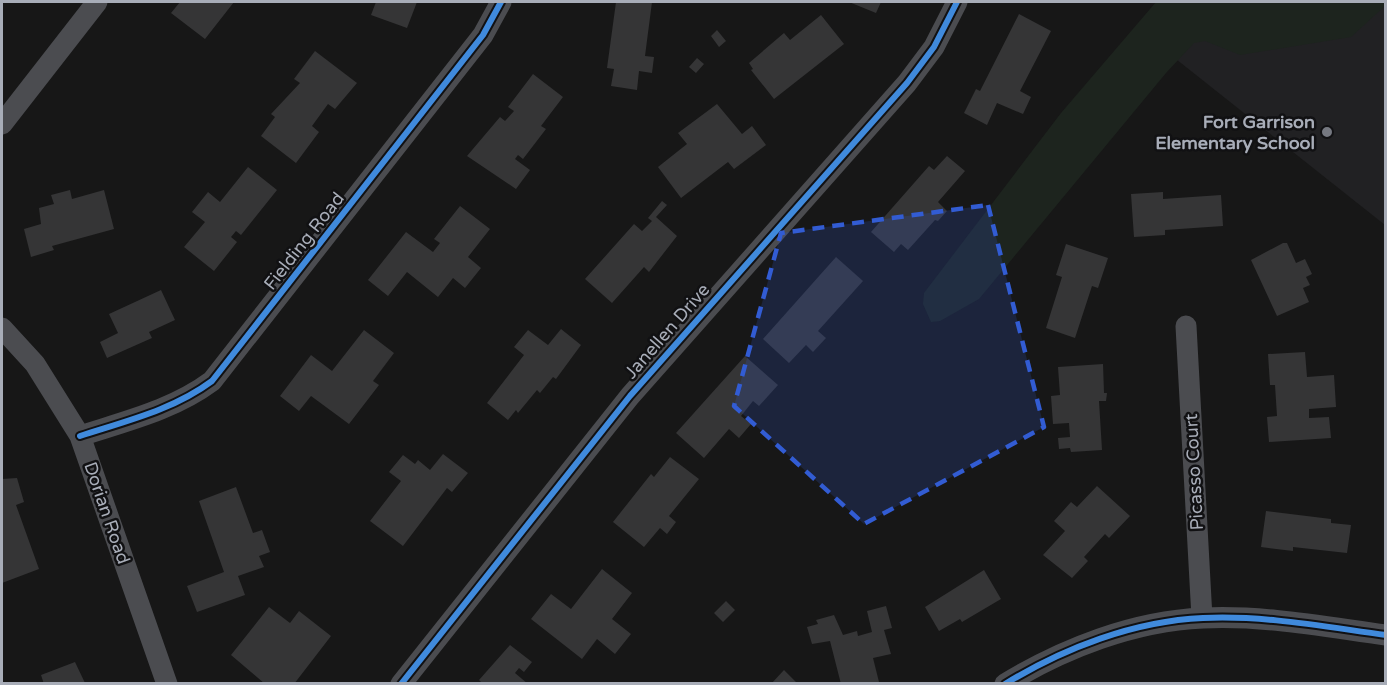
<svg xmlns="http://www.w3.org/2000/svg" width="1387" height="685" viewBox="0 0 1387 685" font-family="'Varela Round',sans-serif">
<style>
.built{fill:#212123}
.green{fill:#1d241e}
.building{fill:#353536}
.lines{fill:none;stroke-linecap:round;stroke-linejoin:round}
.minor{stroke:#4b4c50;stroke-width:21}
.cycleway-casing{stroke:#111113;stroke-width:10}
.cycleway{stroke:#408adc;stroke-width:6}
.marked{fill:#325cd3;fill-opacity:0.2;stroke:#325cd3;stroke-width:4.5;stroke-dasharray:12 8;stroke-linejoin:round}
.poi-dot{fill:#757880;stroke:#111113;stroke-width:2}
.labels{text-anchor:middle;stroke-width:5;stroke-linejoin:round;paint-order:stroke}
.poi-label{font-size:18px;font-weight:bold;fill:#a8adb8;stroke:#111113;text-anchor:end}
.street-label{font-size:18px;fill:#a8adb8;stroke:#111113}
</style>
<rect width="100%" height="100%" fill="#171717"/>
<path class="built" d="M1385 2V225L1152 40Z"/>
<path class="green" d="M1156 2H1385L1386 5 1351 37 1240 55 1205 41 1194 43 1166 73 979 299 940 321 931 322 923 304 924 293 1061 113Z"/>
<path class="building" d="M180 2H234L205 39 171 13Z
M376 2H417L407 28 371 15Z
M616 2H652L645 56 654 57 652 73 639 71 637 90 611 86 614 69 607 68Z
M849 2H881L876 13Z
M1019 14 1051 31 1020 91 1031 97 1023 114 997 103 987 125 964 113 976 89 980 91Z
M821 15 844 44 774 99 751 70 753 69 749 63 784 33 790 40Z
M717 30 726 41 719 47 711 36Z
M315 51 357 83 335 109 328 104 312 126 319 132 296 163 261 136 275 117 271 114 300 83 294 79Z
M697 58 704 64 696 73 689 67Z
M533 74 563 97 541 126 546 129 523 159 518 155 515 159 530 170 516 189 467 156 500 117 505 121 514 111 508 107Z
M717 104 742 134 752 126 766 145 734 169 728 162 681 198 658 167 687 144 678 133Z
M947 156 965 171 938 202 947 211 938 221 935 220 908 250 901 244 894 252 871 232 929 166 934 170Z
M248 167 277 190 241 235 236 231 231 237 237 242 214 271 184 247 205 222 192 212 208 192 220 202Z
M70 190 72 199 104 190 114 229 52 246 54 250 31 257 24 229 41 224 39 208 54 204 51 195Z
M1163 192V199L1221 195 1223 226 1165 230V235L1134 237 1131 194Z
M662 201 667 205 656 217 677 236 649 272 644 267 612 303 585 279 634 224 642 231 652 221 648 218Z
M460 206 490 229 468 257 481 268 465 288 453 278 438 297 407 272 388 296 368 280 406 232 433 252 440 243 434 239Z
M1283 243H1287L1296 263 1305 259 1312 274 1306 277 1310 285 1303 288 1309 302 1277 316 1251 260Z
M1066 244 1108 258 1098 288 1092 286 1075 338 1046 328 1062 277 1056 275Z
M836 257 863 281 818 331 826 338 813 352 806 345 789 363 763 339Z
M161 290 175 320 149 332 152 338 107 358 100 342 118 333 109 314Z
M561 329 581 345 556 379 553 377 540 393 537 390 518 413 516 410 508 420 487 403 524 355 514 347 528 330 548 345Z
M364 330 394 353 373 381 379 385 349 424 311 396 299 411 280 396 311 355 332 371Z
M1305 352 1307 377 1334 375 1336 407 1309 409V418L1329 417 1331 438 1269 442 1267 417 1277 416 1275 385H1270L1268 354Z
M745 356 778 385 759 406 753 401 741 416 751 424 739 438 729 429 704 458 676 433Z
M1103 364 1104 393H1107L1106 401H1099L1102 450 1071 452 1070 448 1059 449 1058 438 1070 437 1069 423 1053 424 1051 396 1060 395 1058 367Z
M443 454 468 473 452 492 447 488 403 546 370 521 401 481 389 472 403 455 415 464 418 460 430 470Z
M670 457 699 479 669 516 676 522 667 534 660 528 644 547 613 522 651 474 654 477Z
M17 478 24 502 16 505 39 569 2 583V479Z
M1097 486 1130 516 1109 538 1105 534 1084 557 1088 561 1072 578 1043 555 1065 531 1054 521 1071 502 1077 507Z
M236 487 253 533 262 530 270 552 259 556 264 567 238 576 245 595 197 612 187 586 224 572 199 501Z
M1266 511 1331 519V523L1351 525 1347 553 1293 547V551L1261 547Z
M602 569 632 593 612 619 631 634 615 654 597 639 582 659 531 619 551 594 571 609Z
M984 570 1001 599 962 622 960 619 939 631 925 607Z
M726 601 735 610 723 622 714 613Z
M886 606 892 628 884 630 891 654 873 658 879 682 841 684 830 641 812 644 807 627 818 624 816 620 834 615 843 635 857 631 858 636 872 632 867 611Z
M269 607 290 623 299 611 331 636 294 684H265L231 655Z
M510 645 532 662 524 672 519 668 515 673 528 684H483L479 680Z
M75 662 85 683 44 684 41 675Z
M784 670 798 684H771Z"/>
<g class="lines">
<path class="minor" d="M2 124 97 2
M1186 326 1202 618
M2 328 35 364 80 436 167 684
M80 436C126 421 173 410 212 381L483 35 501 2
M401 684 630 396 907 83 934 47 957 2
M1005 684C1064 648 1134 621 1203 618 1264 615 1326 627 1386 635"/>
<g class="cycleway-casing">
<path id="cycleway" d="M80 436C126 421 173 410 212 381L483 35 501 2
M401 684 630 396 907 83 934 47 957 2
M1005 684C1064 648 1134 621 1203 618 1264 615 1326 627 1386 635"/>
</g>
<use href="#cycleway" class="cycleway"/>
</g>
<path class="marked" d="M988 205 1044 427 864 524 734 406 781 233Z"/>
<circle class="poi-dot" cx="1327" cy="132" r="6"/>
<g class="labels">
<g class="poi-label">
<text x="1315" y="128">Fort Garrison<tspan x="1315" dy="21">Elementary School</tspan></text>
</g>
<g class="street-label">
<text transform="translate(304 241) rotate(-52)" y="6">Fielding Road</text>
<text transform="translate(667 331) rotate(-49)" y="6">Janellen Drive</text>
<text transform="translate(1194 472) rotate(-93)" y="6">Picasso Court</text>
<text transform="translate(107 513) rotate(71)" y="6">Dorian Road</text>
</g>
</g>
<rect width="1387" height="685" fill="none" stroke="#a8adb8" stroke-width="6"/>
</svg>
